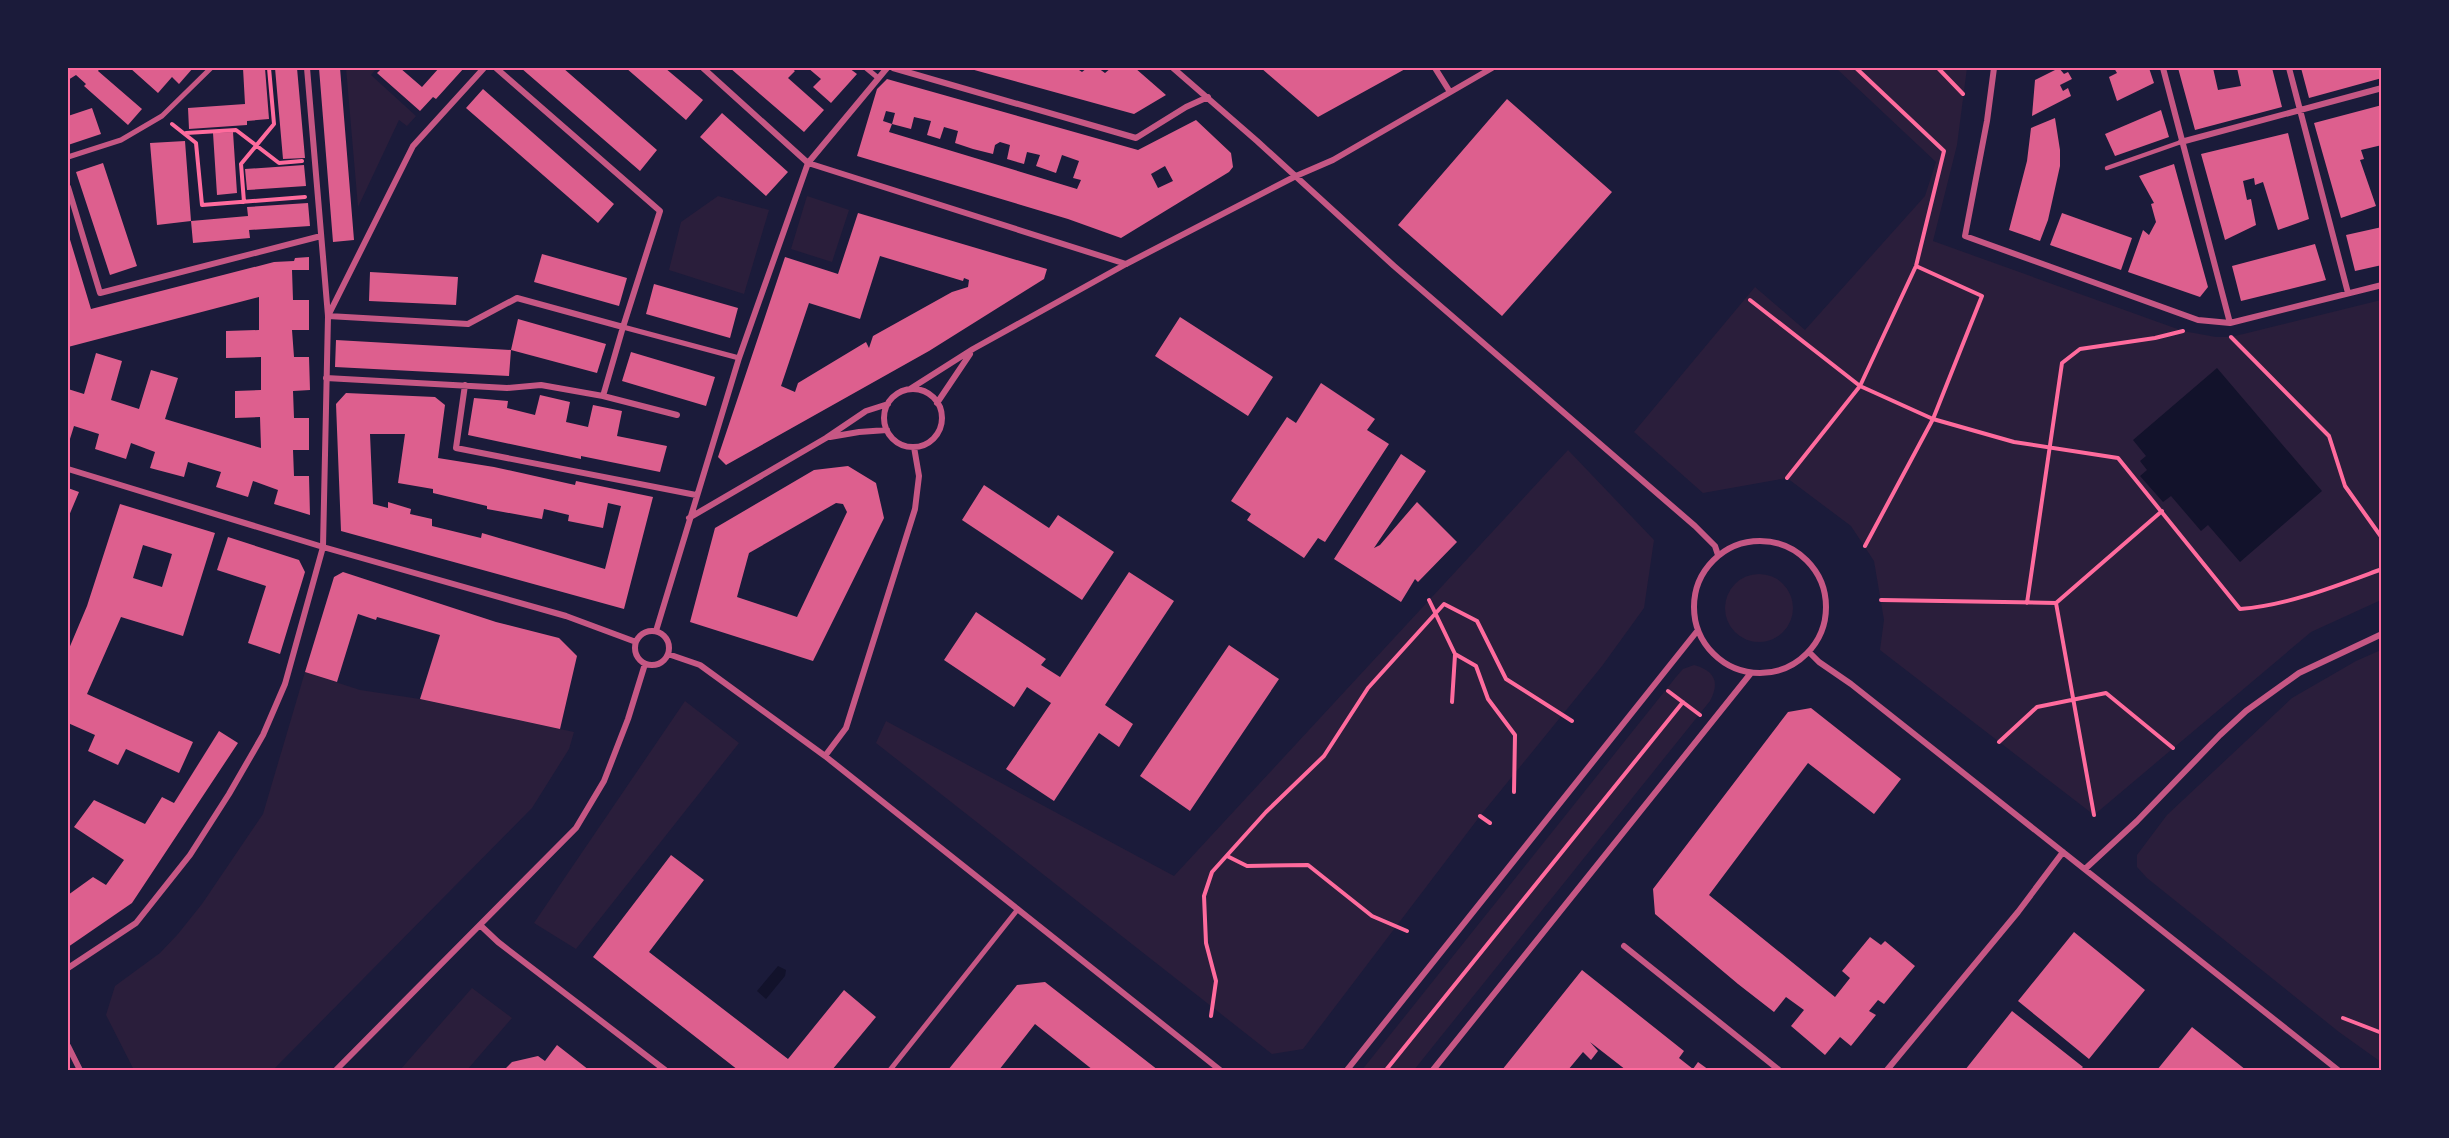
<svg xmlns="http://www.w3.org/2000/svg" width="2449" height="1138" viewBox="0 0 2449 1138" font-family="Jost,sans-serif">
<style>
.green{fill:#2a1e3b}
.water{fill:#12122b}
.building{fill:#dd5f8e;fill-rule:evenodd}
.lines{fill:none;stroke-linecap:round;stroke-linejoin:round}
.path{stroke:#ff6b9d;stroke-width:4}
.service{stroke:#c65784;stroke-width:4.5}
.pedestrian{stroke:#c65784;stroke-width:5}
.minor{stroke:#c65784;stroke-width:6}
.neatline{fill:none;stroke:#ff6b9d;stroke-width:2}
</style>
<rect width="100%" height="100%" fill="#1b1b3a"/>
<path class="green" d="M346 68H377L371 75 416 116 407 126 399 120 358 207Z
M1836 68H1967L1957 145 1933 241 2183 331 2216 337H2231L2381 300V600L2311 632 2094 815 1880 650 1884 620 1874 561 1851 526 1787 478 1703 493 1634 432 1755 287 1805 330 1925 196 1936 162Z
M718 196 769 210 744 294 669 270 681 222Z
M807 196 849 210 832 262 791 249Z
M1568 450 1654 540 1644 608 1602 666 1480 816 1303 1049 1272 1054 876 743 886 721 1174 876Z
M1725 608a34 34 0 1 1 68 0a34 34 0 1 1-68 0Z
M2381 650V1062L2339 1032 2147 878 2137 867V855L2167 815 2292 698 2356 661Z
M1694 665C1715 671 1720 682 1710 701L1414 1070H1362L1676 677 1683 669Z
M305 672 360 690 420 699 574 732 569 749 532 808 273 1070H134L106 1015 115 986 160 953 178 934 202 904 263 814Z
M685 701 739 743 576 949 534 923Z
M472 988 512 1018 467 1070H400Z"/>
<path class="water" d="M2217 368 2322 491 2240 562 2208 525 2201 531 2171 496 2163 502 2140 476 2147 470 2140 461 2146 456 2133 440Z
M778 966 786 970 785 976 766 999 757 991Z"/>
<path class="building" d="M68 68 70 70 72 68H100L98 71 142 109 128 125 84 86 86 84 76 75 68 80Z
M130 68H161L164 70 166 68H193L179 84 172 77 158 93Z
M243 68H265L269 119 247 121V125L189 129 188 108 245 104Z
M275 68H297L305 158 283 159Z
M319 68H340L354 240 333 242Z
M382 68H400L422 87 439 68H464L436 99 433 97 420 111 377 73Z
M521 68H563L657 150 640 171Z
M626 68H665L703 100 686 120Z
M730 68H791L795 71 788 78 824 110 804 132Z
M808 68H849L857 74 831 103 813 87 821 79Z
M967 68H1076L1082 72 1087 68H1098L1105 73 1111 68H1135L1166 95 1134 114Z
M1261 68H1407L1318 117Z
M2059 68 2064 74 2068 72 2072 79 2060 85 2063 91 2068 88 2071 96 2032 116 2035 80Z
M2114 68H2149L2154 83 2117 101 2109 77 2117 73Z
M2178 68H2213L2218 90 2241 86 2237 68H2272L2282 107 2195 130Z
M2301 68H2382V78L2309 98Z
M887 79 1138 150 1196 120 1231 153 1233 167 1229 172 1121 238 1068 219 857 156 877 89ZM886 111 895 113 892 124 911 129 914 117 931 121 927 135 940 139 944 127 958 131 955 143 973 149 993 154 995 145 1000 142 1010 145 1007 159 1024 164 1027 152 1040 155 1036 166 1056 173 1062 155 1079 161 1073 178 1081 180 1077 189 889 132 892 124 883 121ZM1165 166 1173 181 1158 188 1151 174Z
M483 89 614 204 598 223 466 108Z
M1507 99 1612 192 1502 316 1398 225Z
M2382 105V145L2361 150 2364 159 2360 160 2376 206 2341 218 2314 123Z
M92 108 101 134 68 145V116Z
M2161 110 2169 137 2115 156 2105 134Z
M722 113 788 172 766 196 700 137Z
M2055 118 2060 150V166L2048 220 2040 241 2009 230 2027 161 2031 128Z
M233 132 237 193 217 195 213 133Z
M2288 133 2309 219 2278 230 2263 182 2255 185 2254 178 2243 181 2247 200 2251 199 2256 225 2225 240 2201 154Z
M185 141 191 221 157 225 150 143Z
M103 163 137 266 110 275 76 172Z
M2174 164 2208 287 2200 297 2128 272 2143 230 2149 235 2156 222 2151 204 2154 203 2139 176Z
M304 165 306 186 247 190 245 169Z
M308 203 310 226 249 230 250 238 193 243 191 221 248 216 247 207Z
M858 213 1047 269 1044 279 929 351 726 465 718 457 785 257 838 274ZM880 256 963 281 964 278 969 280 968 287 952 292 873 336 869 348 866 342 798 383 795 392 781 386 809 303 860 319Z
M2062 213 2132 238 2121 270 2050 245Z
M2382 227V265L2355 271 2346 235Z
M68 233 91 309 274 262 294 261 295 258 309 257V270H292L293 300H309V330H292L294 357H309L310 390 293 391 294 418H309V450H293L294 476H309L310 515 274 504 278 490 253 481 248 497 216 487 221 472 188 462 184 477 150 468 155 452 131 443 126 459 95 449 99 434 74 426 69 442 68 441V389L84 394 96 353 122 361 111 400 139 409 151 370 178 378 165 419 261 448 260 417 235 418V391L261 390V357L226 358V331L259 330V297L68 347Z
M2315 244 2326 280 2241 301 2232 266Z
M542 254 627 278 619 306 534 282Z
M370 272 458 277 456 305 369 301Z
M654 284 738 308 730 338 646 314Z
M1180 317 1273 377 1248 416 1155 356Z
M518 319 606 344 597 373 511 350 509 376 335 367 336 340 511 350Z
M631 352 715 377 706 406 622 381Z
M1321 383 1375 419 1367 430 1389 444 1325 542 1318 538 1304 558 1247 520 1251 514 1231 501 1287 417 1296 423Z
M346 393 435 397 445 405 438 458 494 467 575 485 576 481 653 497 624 609 341 531 336 404ZM370 434H405L398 483 433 489V493L487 506V509L542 519 544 509 569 515 568 521 603 528 608 503 621 506 605 569 482 533 481 538 432 526V519L410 514 411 509 388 502V508L373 504Z
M540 395 570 402 566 422 588 427 593 405 622 411 617 436 667 446 660 472 581 456V459L468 435 474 398 508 401 507 408 535 415Z
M1401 454 1426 471 1374 548 1380 545 1417 502 1457 542 1418 582 1415 579 1401 602 1334 559Z
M848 466 876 483 884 518 813 661 690 622 715 528 814 470ZM836 503 843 504 847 512 797 617 737 597 749 553Z
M984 485 1049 528 1058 515 1114 552 1082 600 962 520Z
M68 488 79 492 68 518Z
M120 504 215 533 183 636 121 617 87 694 193 742 179 773 126 749 118 765 88 751 95 735 68 723V651L87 606ZM143 545 172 554 162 587 133 578Z
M228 537 299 560 305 572 280 654 248 643 266 586 217 570Z
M343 572 496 622 559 638 577 656 560 729 420 699 440 635 377 617 376 620 358 614 337 682 305 672 334 577Z
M1129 572 1174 601 1105 705 1133 724 1119 747 1099 733 1054 801 1006 769 1051 703 1027 687 1014 707 944 660 976 612 1046 659 1041 665 1060 677Z
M1229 645 1279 679 1190 811 1140 776Z
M1811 708 1901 779 1874 814 1808 763 1709 895 1835 997 1850 978 1842 971 1870 937 1881 945 1885 941 1915 966 1884 1004 1878 1000 1869 1011 1876 1015 1851 1046 1840 1037 1825 1055 1791 1026 1804 1010 1786 997 1774 1012 1738 984 1655 914 1653 889 1788 712Z
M219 731 238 743 132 903 68 947V895L93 877 106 885 124 860 74 827 94 800 145 824 162 797 174 803Z
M671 855 704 880 649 952 788 1059 844 990 876 1017 832 1070H738L593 957Z
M2074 932 2145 990 2089 1059 2018 1001Z
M1582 970 1684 1051 1679 1058 1693 1069 1698 1062 1709 1070H1653L1650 1068 1647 1070H1626L1590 1042 1598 1051 1591 1060 1583 1052 1568 1070H1502Z
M1045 982 1077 1007 1158 1070H1093L1035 1024 999 1070H948L1017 985Z
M2012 1011 2083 1067 2080 1070H1965Z
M2192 1027 2246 1070H2157Z
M557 1045 589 1070H504L512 1062 538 1056 545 1061Z"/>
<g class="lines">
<path class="path" d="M1938 68 1963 94
M172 124 196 143 202 205 305 197
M186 133 236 130 279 163 302 161
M244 202 241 164 274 124 269 68
M1750 300 1860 386 1933 419 2014 442 2118 458 2240 609C2289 605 2336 586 2382 569
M2231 337 2329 436 2345 486 2382 538
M1787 478 1860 386 1916 266 1944 151 1856 68
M1865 546 1933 419 1982 296 1916 266
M1429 600 1455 654 1476 666 1488 699 1515 735 1514 792
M1881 600 2056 603 2162 511
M2027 603 2062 363 2080 349 2155 338 2183 331
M2056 603 2094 815
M1668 691 1700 715
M1452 702 1455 655
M1999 742 2037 707 2106 693 2173 748
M1480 816 1490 823
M1227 856 1247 866 1308 865 1372 916 1407 931
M1211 1016 1216 981 1206 943 1204 896 1212 872 1266 812 1324 756 1368 688 1444 604 1477 621 1506 679 1572 721
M2343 1018 2382 1033
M1386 1070 1683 702"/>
<path class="service" d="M2107 168 2181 142"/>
<path class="pedestrian" d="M866 68 877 77
M68 157 121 140 162 116 211 68
M623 327 739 358
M890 1070 1018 909"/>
<path class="minor" d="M484 68 413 146 328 316 468 324 517 298 623 327
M496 68 660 211 623 327 603 396
M703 68 808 163 1126 264
M893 68 1136 138 1186 107 1208 97
M1173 68 1257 141 1394 266 1695 526 1715 546 1718 555
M1435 68 1450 92
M1994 68 1987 121 1965 236 2198 320 2230 323 2382 285
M2163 68 2230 323
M2289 68 2348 293
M2181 142 2382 88
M68 187 100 293 321 236
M326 378 507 388 541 385 603 396 677 415
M465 385 456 448 696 495
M910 389 973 349 1126 264 1296 176 1333 160 1492 68
M884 418a29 29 0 1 1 58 0a29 29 0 1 1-58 0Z
M937 403 970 354
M830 437 859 432 887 430
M68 469 323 547 566 616 636 642
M689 518 826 438 866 411 888 404
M1694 607a66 66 0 1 1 132 0a66 66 0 1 1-132 0Z
M656 631 739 358 808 163 887 68
M635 648a17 17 0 1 1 34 0a17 17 0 1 1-34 0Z
M1809 652 1819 662 1851 684 2338 1070
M668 654 700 665 825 756 1220 1070
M825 756 846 728 915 509 919 476 914 447
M2085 869 2137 821 2220 735 2246 711 2299 673 2382 634
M480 925 498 942 665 1070
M1624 946 1779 1070
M68 968 136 923 190 855 229 794 263 735 285 684 323 547 328 316 307 68
M68 1046 80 1070
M336 1070 576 828 604 781 628 719 645 664
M1347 1070 1698 630
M1433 1070 1751 673
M1887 1070 2018 912 2063 852"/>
</g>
<rect width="2449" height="1138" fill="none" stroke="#1b1b3a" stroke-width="138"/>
<rect x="69" y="69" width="2311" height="1000" class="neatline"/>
</svg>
